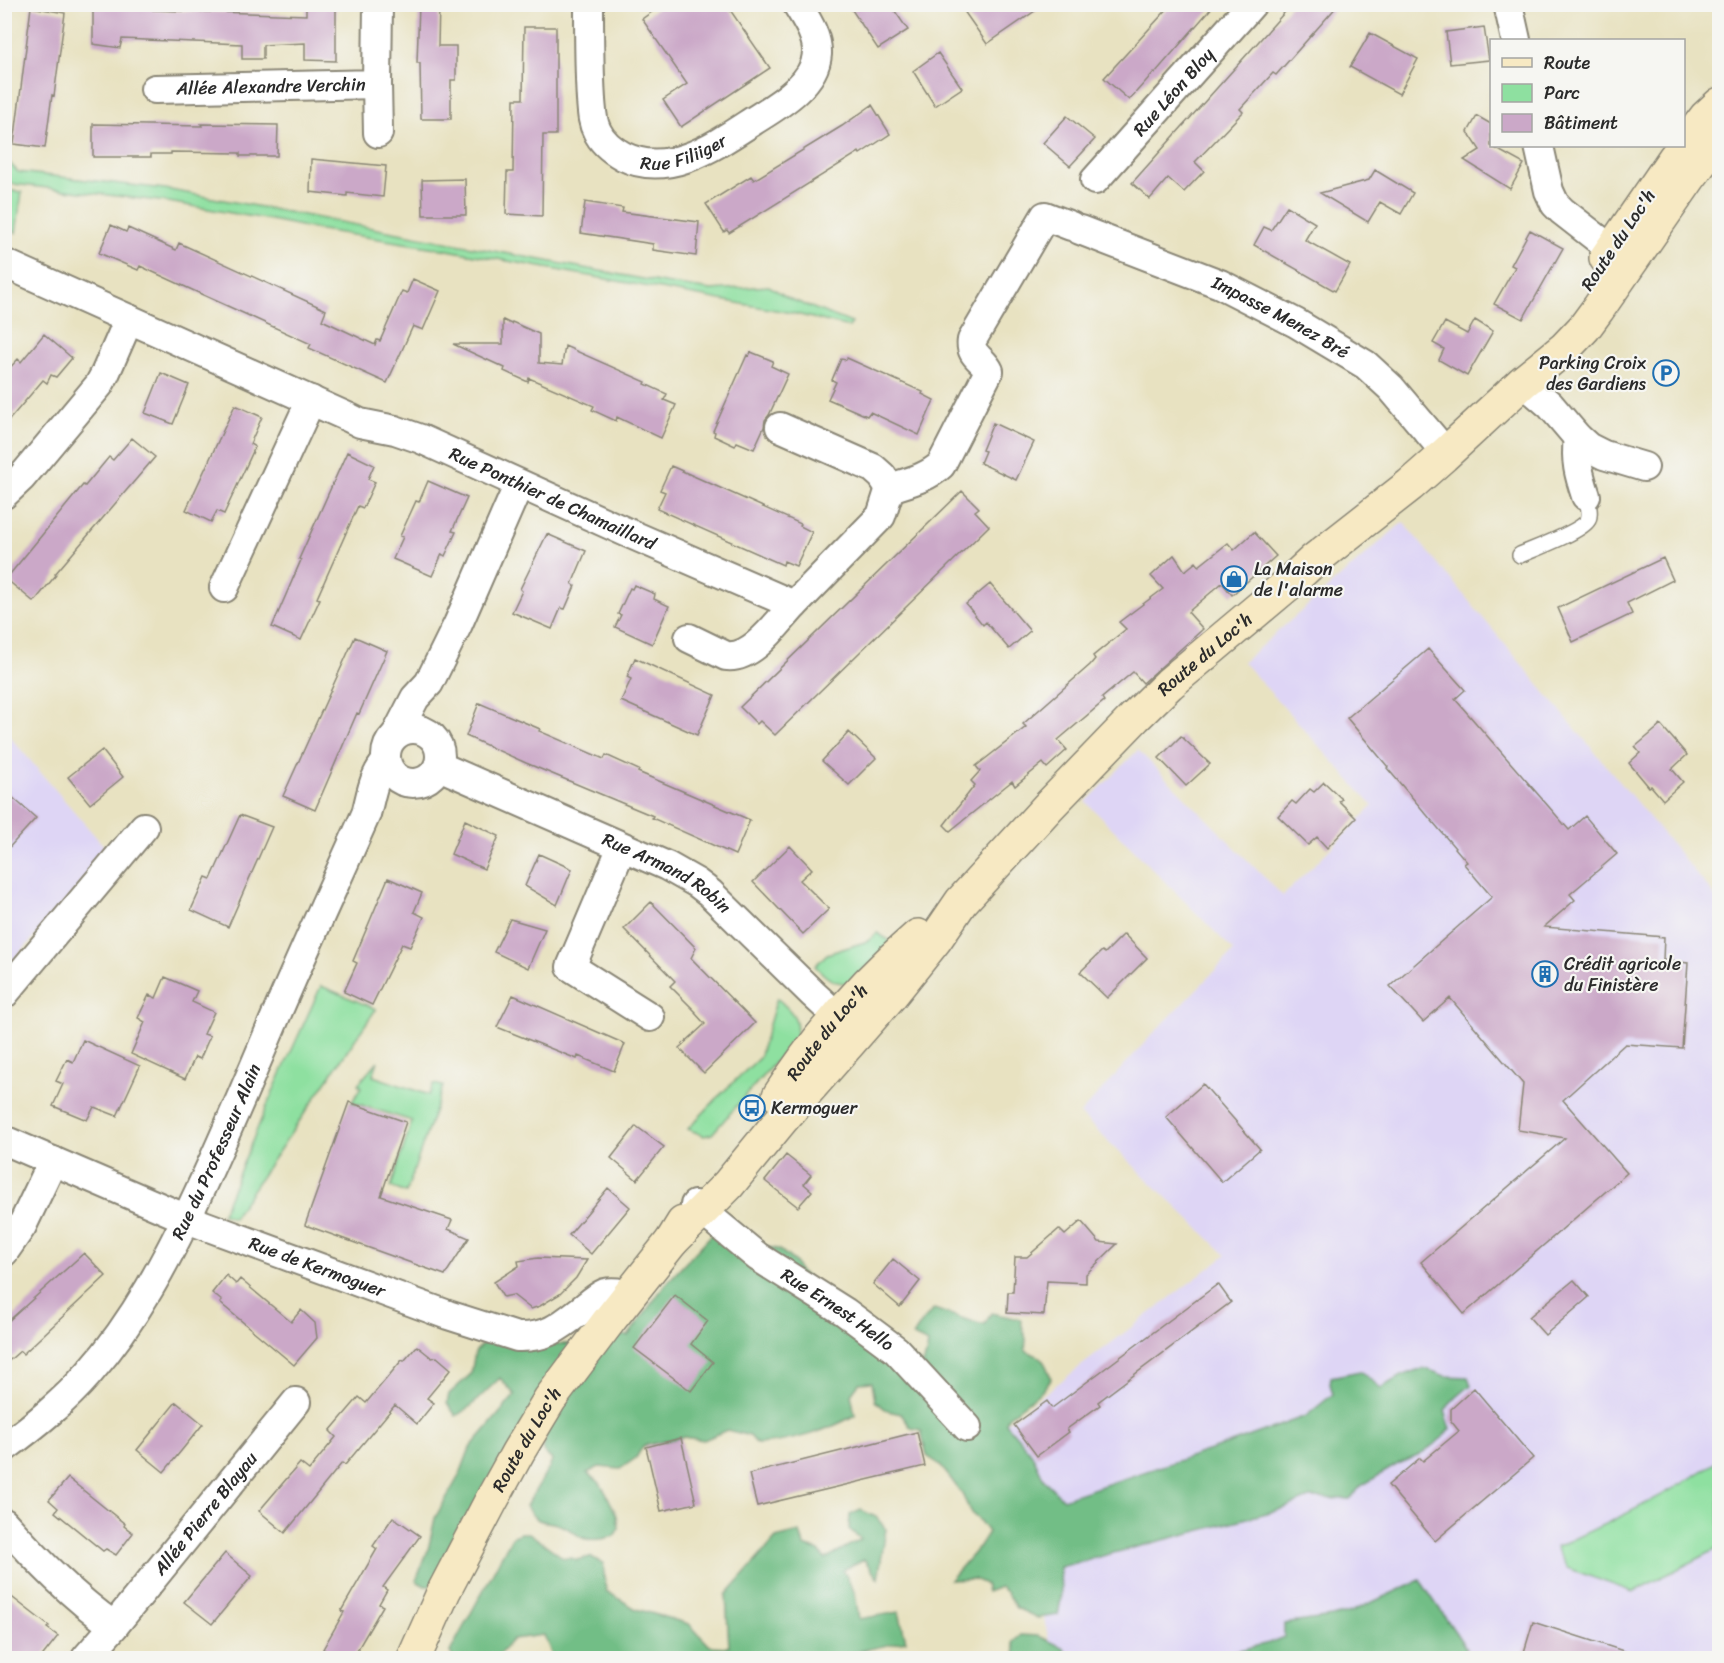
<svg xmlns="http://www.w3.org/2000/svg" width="1724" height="1663" viewBox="0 0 1724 1663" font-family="Sriracha,sans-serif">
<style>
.built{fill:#ded5f5}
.green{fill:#8ee0a0;stroke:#5c8666;stroke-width:1.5}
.forest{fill:#72be86;stroke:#4e7458;stroke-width:1.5}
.building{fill:#cba8c8}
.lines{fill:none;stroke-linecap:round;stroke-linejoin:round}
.service-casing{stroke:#8a8676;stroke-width:18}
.minor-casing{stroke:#8a8676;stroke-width:32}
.secondary-casing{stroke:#8a8676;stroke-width:36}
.service{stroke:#fff;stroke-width:15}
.minor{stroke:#fff;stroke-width:28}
.secondary{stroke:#f7e9c3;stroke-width:33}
.labels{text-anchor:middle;stroke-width:4.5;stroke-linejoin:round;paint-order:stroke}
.street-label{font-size:18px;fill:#2b2b2b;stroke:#f6f6f2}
.poi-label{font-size:18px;fill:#2b2b2b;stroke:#f6f6f2;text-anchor:start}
</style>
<rect width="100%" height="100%" fill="#f6f6f2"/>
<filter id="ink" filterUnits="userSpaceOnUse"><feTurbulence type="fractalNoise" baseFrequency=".0167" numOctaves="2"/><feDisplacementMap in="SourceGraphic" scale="12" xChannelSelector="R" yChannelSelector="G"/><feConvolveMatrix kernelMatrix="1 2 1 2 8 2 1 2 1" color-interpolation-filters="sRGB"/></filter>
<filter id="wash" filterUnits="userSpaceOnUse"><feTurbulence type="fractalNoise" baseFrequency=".008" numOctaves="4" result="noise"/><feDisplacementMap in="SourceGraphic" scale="24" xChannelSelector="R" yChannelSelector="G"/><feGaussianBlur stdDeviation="1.35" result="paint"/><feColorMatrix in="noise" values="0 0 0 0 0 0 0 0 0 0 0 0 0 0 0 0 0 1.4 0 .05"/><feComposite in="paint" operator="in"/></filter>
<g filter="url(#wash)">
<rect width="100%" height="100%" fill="#e8e2c1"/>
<path class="built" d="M1403 522 1719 901V1658H1053L1019 1507 996 1431 1226 1255 1080 1114 1149 1038 1234 951 1086 802 1138 750 1283 896 1373 806 1243 662Z
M4 730 109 852 5 970H4Z"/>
<path class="green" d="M5 158 18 172 165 189 664 283 711 290 769 286 790 299 852 323 849 327 792 313 442 249 315 229 271 220 168 202 5 183Z
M5 190 22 192 16 233 5 228Z
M877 933 894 943 848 983C832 984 826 977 815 966L827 954 868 941Z
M321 986 376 1009 233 1218 222 1214 270 1098Z
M777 998C792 1013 799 1015 796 1038L712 1134 704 1136 688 1129 722 1093 759 1058Z
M378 1061 373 1076 429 1095 434 1084 443 1086 406 1193 391 1187 412 1121 352 1102 361 1087 358 1084Z
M1719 1460V1548L1633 1592 1567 1568 1556 1547C1612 1521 1668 1495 1719 1460Z"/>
<path class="forest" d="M713 1233 780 1250 795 1262 799 1271 923 1365 927 1351 928 1343 913 1336 923 1321 934 1309 980 1324H985L991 1313 1020 1319 1026 1339 1025 1350C1043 1358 1045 1360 1051 1379L1042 1391 1008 1417 1006 1423 1032 1454 1044 1480 1063 1499 1228 1444 1306 1416 1333 1394 1330 1384 1331 1377 1360 1371 1381 1388 1401 1376 1417 1370 1427 1369 1445 1376 1468 1377 1471 1385 1451 1402 1445 1411 1451 1429 1442 1438 1420 1455 1398 1464 1361 1486 1350 1499 1309 1498 1282 1509 1060 1567 1061 1599 1058 1615 1038 1618 1016 1608 1006 1592 1000 1587 987 1592 985 1584 974 1579 950 1580 977 1549 988 1532 979 1520 971 1513 962 1494 951 1479 939 1464 927 1456 921 1430 911 1428 901 1414 888 1411 875 1401 872 1382 859 1383 851 1394 855 1415C828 1431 788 1443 757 1444L750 1436 727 1430 704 1440 683 1437 643 1446 636 1458 620 1469 599 1467 587 1473 599 1482 606 1493 617 1516 619 1528 614 1536C604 1539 591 1542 581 1537 576 1534 571 1530 565 1527 546 1518 538 1528 526 1506L549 1468 552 1460 543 1451 546 1433 433 1586H425L416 1581 428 1550 435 1518 460 1474 470 1448 515 1395 500 1378 471 1406 456 1416 447 1403 449 1394 471 1374 475 1352 484 1342 573 1344 614 1334 628 1336 665 1285Z
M861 1510 876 1517 886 1529 878 1579 864 1559 843 1570 855 1593 859 1619 899 1612 906 1641 828 1658H553L544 1635 513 1639 496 1658H453L450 1652 512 1537 520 1533H529L564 1558H571L577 1560 590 1557 603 1563 606 1591 636 1609 689 1624 710 1646 729 1647 726 1595 776 1538 800 1532 804 1546 819 1551 825 1559 861 1539 849 1529 850 1515Z
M1420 1580 1466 1648 1463 1658H1206L1269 1643 1284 1637V1624L1332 1617 1351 1612Z
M1021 1635 1039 1636 1064 1648 1067 1658H1017L1013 1642Z"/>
<g id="blocks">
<path class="building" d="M93 4H154L153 10 306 15V4H336V61L305 60V43L263 45V59H242V44L122 39 120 48 93 44Z
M419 4H439L438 46H456V80H451V119H421L420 63H417Z
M663 4H726L770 68 681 127 663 100 687 84 642 19Z
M848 4H890L908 30 878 49Z
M959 4H1045L987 44Z
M1172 4H1215L1155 73 1154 72 1129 100 1104 78Z
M1292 4H1339L1276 75 1273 73 1240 109 1243 112 1195 162 1204 171 1184 192 1168 178 1150 199 1132 183Z
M31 7 65 13 54 96 52 95 45 148 14 144Z
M524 27H556V135H543L542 216 506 214 507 172H513L514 99H523Z
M1484 27 1489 60 1450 64 1446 32Z
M1370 33 1418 59 1399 94 1350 67Z
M938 53 962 88 935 106 913 71Z
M872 105 890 134 860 154 859 152 729 233 727 230 724 232 706 204 751 176 754 180 842 126Z
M1067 116 1095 139 1070 166 1043 143Z
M1477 116 1491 124V146L1524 164 1510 189 1464 160 1480 150 1468 132Z
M93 124 202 126 201 124 278 125 277 156H240V153L171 152V154H151V157H93Z
M311 159 386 166 383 197 347 193V196L310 192Z
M1375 170 1413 193 1401 214 1380 202 1368 222 1320 193 1369 180Z
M465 179 466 215H423L422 180Z
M585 202 623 208 622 212 699 222 696 256 653 250V244L581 233Z
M1287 206 1315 223 1305 240 1350 265 1335 291 1254 245 1264 227 1271 230Z
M111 225 126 232 128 228 176 250 179 243 326 310 322 320 375 345 377 340 380 341 402 291 407 293 413 279 440 291 423 330 413 326 387 383 309 348 311 344 201 294 140 266 138 270 99 253Z
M1530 230 1563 248 1523 319 1494 304 1515 267 1511 265Z
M503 320 511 324 512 322 539 334V363L562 365 565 346 646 382 645 384 667 394 664 400 676 405 661 438 617 417 616 421 592 410 594 406 529 378 528 382 504 371 505 368 453 344H503Z
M1475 320 1493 331 1467 376 1439 360 1444 349 1433 343 1445 322 1467 334Z
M44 334 72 358 56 377 51 375 47 383 43 380 4 426V374L18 359 21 362Z
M751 352 773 361 771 366 788 374 769 415 765 420 764 427 754 449 737 442 735 446 714 436 715 432 713 431 747 355 749 356Z
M847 358 923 392 922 394 934 400 919 435 870 412 867 416 828 399 836 382 832 380 841 359 846 360Z
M161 373 189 385 173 424 145 413Z
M235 405 262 417 250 444 255 447 224 514 217 511 211 522 186 510Z
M993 423 1034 442 1016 480 980 463 985 451 982 450Z
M132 438 155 457 55 574 56 575 34 602 6 579 83 485 85 486 109 457 113 460Z
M347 452 374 465 368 479 375 482 363 508 358 506 317 598 320 599 301 640 272 627 301 560 299 559Z
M671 466 801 524 800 526 812 532 796 566 784 561 783 565 657 509 665 492 660 490Z
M428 481 467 498 452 531 456 532 445 556 442 554 432 576 393 559 403 537 400 536 416 501 419 502Z
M962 491 979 508 975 511 989 526 775 735 760 721 757 724 740 707Z
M1254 532 1276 556 1232 595 1222 583 1188 612 1203 629 1143 683 1133 672 1102 698 1104 701 1058 740 1067 750 1047 768 1043 763 1015 786 1012 781 950 831 944 825 975 785 971 781 980 771 976 766 1026 727 1023 724 1090 665 1095 659 1093 656 1126 629 1119 622 1163 589 1151 576 1174 555 1185 571 1196 562 1199 566 1228 543 1234 550Z
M547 534 586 551 572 584 575 586 565 609 561 608 552 629 512 612 522 591 520 589Z
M1663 558 1673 580 1627 603 1632 614 1573 642 1558 608Z
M990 584 1030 631 1009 649 986 622 983 625 966 604Z
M634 585 655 594 654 599 669 606 652 644 615 627 621 615 618 614 630 588 632 589Z
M355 637 387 651 359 714 357 713 315 810 283 796Z
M1428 649 1465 690 1455 699 1569 830 1585 816 1617 854 1570 894 1575 900 1544 927 1664 937 1663 960 1688 963 1682 1048 1625 1044 1563 1100 1627 1173 1464 1314 1421 1262 1565 1138 1518 1130 1523 1084 1450 998 1423 1022 1390 986 1492 897 1464 864 1467 862 1387 768 1388 767 1347 718Z
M635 658 715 695 697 735 621 701 631 679 627 677Z
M479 703 540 729 539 731 604 759 606 755 639 770 638 772 750 820 735 855 652 818 653 816 526 763 466 736Z
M1661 725 1687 755 1672 769 1683 782 1663 800 1651 786 1649 787 1629 763 1640 753 1635 747Z
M849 732 876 758 849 785 822 761Z
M1181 736 1210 764 1186 786 1159 758Z
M102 750 123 777 90 804 68 777Z
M1324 782 1342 799 1339 801 1356 818 1327 848 1317 837 1308 845 1278 816 1292 801 1296 804 1310 789 1314 792Z
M4 790 36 818 4 853Z
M240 815 272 827 228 927 191 910 206 877 211 879Z
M465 820 499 836 484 869 451 854Z
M790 846 812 869 800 880 829 909 803 934 753 882Z
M539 854 572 869 557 905 525 886Z
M388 878 422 893 414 912 424 917 410 947 402 944 372 1005 344 992 357 963 353 961Z
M651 902 696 948 691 958 755 1023 704 1073 679 1048 705 1024 695 1013 696 1012 670 986 675 981 624 929Z
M510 919 545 929 528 968 494 952Z
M1124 934 1147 958 1107 998 1080 972 1102 951 1105 953Z
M165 977 197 991 192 1002 214 1012 204 1034 210 1036 200 1059 195 1057 185 1079 131 1054 145 1022 138 1018 149 995 156 998Z
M513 995 625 1044 614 1071 578 1056 577 1059 497 1027Z
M83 1040 140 1066 117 1116 94 1107 87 1120 53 1106 63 1084 56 1081 67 1059 73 1062Z
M1203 1084 1260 1149 1222 1182 1166 1117Z
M349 1102 406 1122 381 1196 452 1220 448 1229 469 1238 445 1275 305 1225Z
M636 1126 664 1147 637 1180 611 1158Z
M786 1155 811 1175 804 1184 812 1191 798 1207 765 1181Z
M608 1188 630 1207 591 1254 569 1235Z
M1081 1221 1099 1242 1117 1244 1086 1274V1283L1047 1281 1044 1315 1007 1313 1008 1292H1013L1015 1257H1027L1059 1229 1065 1235Z
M84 1253 106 1276 23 1354 20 1351 4 1365V1325Z
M538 1258 587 1260 576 1278 560 1294 540 1306 531 1309 513 1295 503 1297 494 1282 519 1266 518 1261Z
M893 1259 920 1281 900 1307 873 1284Z
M226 1275 236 1284 240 1279 291 1322 301 1310 315 1323 317 1338 294 1365 220 1303 222 1301 212 1293Z
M1574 1280 1589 1297 1545 1335 1529 1317Z
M1218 1284 1231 1302 1098 1402 1100 1405 1067 1429 1069 1432 1037 1456 1014 1425 1047 1401 1052 1408Z
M675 1295 708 1321 691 1344 713 1362 691 1391 634 1348Z
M417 1346 432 1358 437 1357 451 1369 427 1398 434 1403 417 1424 395 1405 345 1465 342 1463 285 1533 259 1511 300 1463 309 1470 336 1437 330 1431 359 1397 366 1403 402 1360 404 1361Z
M1474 1388 1533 1458 1435 1541 1388 1485 1420 1458 1423 1461 1459 1431 1451 1421V1409Z
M176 1402 203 1424 164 1472 137 1450Z
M917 1432 925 1466 757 1506 749 1474Z
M681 1438 696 1503 661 1511 646 1447Z
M68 1478 125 1524 124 1526 133 1533 116 1555 106 1549 103 1551 55 1512 58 1508 49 1500Z
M393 1517 420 1536 383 1587 387 1590 379 1604 383 1606 352 1659H340L323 1649 344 1612 341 1611 377 1549 373 1546Z
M225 1553 252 1576 212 1624 184 1602Z
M4 1591 49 1626 47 1628 58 1636 40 1659H4Z
M1533 1622 1633 1654 1632 1659H1522Z"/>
</g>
</g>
<g filter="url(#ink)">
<use href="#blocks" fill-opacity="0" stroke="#8a8676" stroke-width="1.5"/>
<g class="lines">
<g class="service-casing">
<path id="service" d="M1520 555C1534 549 1582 531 1588 520 1591 512 1588 504 1586 496"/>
</g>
<g class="minor-casing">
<g id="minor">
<path id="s1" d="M589 4C589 36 589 68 591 100 592 111 592 122 597 131 602 142 612 150 623 156 668 179 716 145 753 121 775 107 815 85 817 54 818 36 806 19 797 4"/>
<path d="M1508 4 1516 40"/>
<path d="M377 84 378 133"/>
<path id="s2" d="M155 89 377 84 378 4"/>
<path d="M1539 146 1549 191 1555 204 1562 211 1612 250 1614 271"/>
<path id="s3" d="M1095 180 1252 4"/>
<path id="s4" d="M1080 230 1220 284 1296 323 1366 365 1391 388 1446 453"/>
<path id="s5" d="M4 263 350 418 360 423 395 430 421 439 626 532 794 605 881 516 890 488C908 482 927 478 941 465L989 371C984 359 969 356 972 340L1045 216 1071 226"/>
<path d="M1523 382 1550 405 1578 438 1588 447 1604 455 1644 467"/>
<path d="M780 427 873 468 882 476 890 488"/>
<path d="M1578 438C1575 461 1579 475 1586 496"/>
<path d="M4 494 22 477 99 385 105 374 129 319"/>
<path d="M224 588 311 400"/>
<path d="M689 638 726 656C752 660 778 622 794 605"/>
<circle cx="413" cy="756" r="27"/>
<path d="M397 733 415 698 429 683 458 624 519 484"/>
<path id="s6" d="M439 766 667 866 697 883 710 893 813 994 853 1031"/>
<path d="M622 847 571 967 650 1017"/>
<path d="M4 994 144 827"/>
<path id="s7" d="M4 1140 187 1219 448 1315 517 1337C549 1338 562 1325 585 1307 591 1302 598 1296 605 1293 613 1291 621 1293 629 1295"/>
<path id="s8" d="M695 1205 758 1257 845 1312 896 1350 967 1427"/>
<path d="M4 1252 22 1226 53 1161"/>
<path id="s9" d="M4 1448C35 1425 64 1402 89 1373 135 1321 168 1258 197 1196 224 1139 248 1082 272 1025 302 954 335 884 366 814 371 796 373 776 386 762"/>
<path id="s10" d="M4 1523C38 1561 73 1597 114 1626L296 1402"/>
<path d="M86 1658 114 1626"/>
</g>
</g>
<g class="secondary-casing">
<g id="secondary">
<path d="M1606 258 1674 159 1706 117 1720 104"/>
<path id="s11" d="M779 1096C817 1037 864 982 918 936"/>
<path id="s12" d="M672 1241 728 1185 782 1119 891 995 935 940 961 902 1048 807 1135 717 1169 684 1287 585 1313 561 1410 485 1443 456 1523 382 1565 348 1584 328 1598 309 1689 178 1720 137"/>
<path id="s13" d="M414 1658 444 1591 490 1503 518 1452 550 1399 611 1318 672 1241 683 1223"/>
</g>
</g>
<use href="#service" class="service"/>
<use href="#minor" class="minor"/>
<use href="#secondary" class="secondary"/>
</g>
</g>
<defs>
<g id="parking-ring" transform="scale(1.35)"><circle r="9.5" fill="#f6f6f2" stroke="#1f6fb2" stroke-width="1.5"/><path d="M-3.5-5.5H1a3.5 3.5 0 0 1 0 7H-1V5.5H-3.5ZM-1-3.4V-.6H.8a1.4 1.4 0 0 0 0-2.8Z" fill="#1f6fb2"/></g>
<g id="shop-ring" transform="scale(1.35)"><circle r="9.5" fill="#f6f6f2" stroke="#1f6fb2" stroke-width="1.5"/><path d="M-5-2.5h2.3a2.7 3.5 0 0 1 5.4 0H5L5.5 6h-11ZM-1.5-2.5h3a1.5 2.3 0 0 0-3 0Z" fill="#1f6fb2"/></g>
<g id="building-ring" transform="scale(1.35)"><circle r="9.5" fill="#f6f6f2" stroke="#1f6fb2" stroke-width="1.5"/><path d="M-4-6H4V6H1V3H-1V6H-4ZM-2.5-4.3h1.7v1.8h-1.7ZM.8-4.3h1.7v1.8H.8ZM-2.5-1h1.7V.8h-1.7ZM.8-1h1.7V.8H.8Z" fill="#1f6fb2"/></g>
<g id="bus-ring" transform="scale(1.35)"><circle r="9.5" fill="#f6f6f2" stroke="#1f6fb2" stroke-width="1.5"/><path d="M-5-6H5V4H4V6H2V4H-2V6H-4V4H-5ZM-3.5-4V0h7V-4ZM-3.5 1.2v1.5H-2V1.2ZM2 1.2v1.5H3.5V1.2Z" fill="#1f6fb2"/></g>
</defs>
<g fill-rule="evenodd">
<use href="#parking-ring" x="1666" y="373"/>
<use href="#shop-ring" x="1234" y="579"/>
<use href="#building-ring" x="1545" y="974"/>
<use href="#bus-ring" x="752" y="1108"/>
</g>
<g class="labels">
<g class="street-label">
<text dy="6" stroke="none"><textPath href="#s2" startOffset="116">Allée Alexandre Verchin</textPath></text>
<text dy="6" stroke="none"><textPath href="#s3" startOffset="118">Rue Léon Bloy</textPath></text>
<text dy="6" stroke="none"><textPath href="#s1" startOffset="228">Rue Filiiger</textPath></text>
<text transform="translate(1618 240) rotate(-56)" y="6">Route du Loc'h</text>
<text dy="6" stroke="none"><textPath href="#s4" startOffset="219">Impasse Menez Bré</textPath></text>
<text dy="6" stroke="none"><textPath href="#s5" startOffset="598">Rue Ponthier de Chamaillard</textPath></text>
<text dy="6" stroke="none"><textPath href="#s12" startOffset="794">Route du Loc'h</textPath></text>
<text dy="6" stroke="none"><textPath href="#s6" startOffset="252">Rue Armand Robin</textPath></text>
<text dy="6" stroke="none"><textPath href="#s11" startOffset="80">Route du Loc'h</textPath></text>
<text dy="6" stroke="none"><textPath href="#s9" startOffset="370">Rue du Professeur Alain</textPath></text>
<text dy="6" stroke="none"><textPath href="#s7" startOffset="338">Rue de Kermoguer</textPath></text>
<text dy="6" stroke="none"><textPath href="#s8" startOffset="177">Rue Ernest Hello</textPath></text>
<text dy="6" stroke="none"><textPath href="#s13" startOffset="246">Route du Loc'h</textPath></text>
<text dy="6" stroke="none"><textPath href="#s10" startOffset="296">Allée Pierre Blayau</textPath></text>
</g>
<g class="poi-label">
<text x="1646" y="369" text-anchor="end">Parking Croix<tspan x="1646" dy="21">des Gardiens</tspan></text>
<text x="1254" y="575">La Maison<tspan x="1254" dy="21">de l'alarme</tspan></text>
<text x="1564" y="970">Crédit agricole<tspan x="1564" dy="21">du Finistère</tspan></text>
<text x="771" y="1114">Kermoguer</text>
</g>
</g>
<rect width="1724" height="1663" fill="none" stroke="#f6f6f2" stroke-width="24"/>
<rect x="1490" y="39" width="195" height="108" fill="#f6f6f2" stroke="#a5a5a2" stroke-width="1.5"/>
<rect x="1502" y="58" width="30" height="9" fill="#f7e9c3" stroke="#a5a5a2" stroke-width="1.5"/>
<text x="1544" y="69" font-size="18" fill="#2b2b2b">Route</text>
<rect x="1502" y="84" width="30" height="18" fill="#8ee0a0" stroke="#a5a5a2" stroke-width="1.5"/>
<text x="1544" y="99" font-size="18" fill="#2b2b2b">Parc</text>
<rect x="1502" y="114" width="30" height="18" fill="#cba8c8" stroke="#a5a5a2" stroke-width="1.5"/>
<text x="1544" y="129" font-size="18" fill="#2b2b2b">Bâtiment</text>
</svg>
